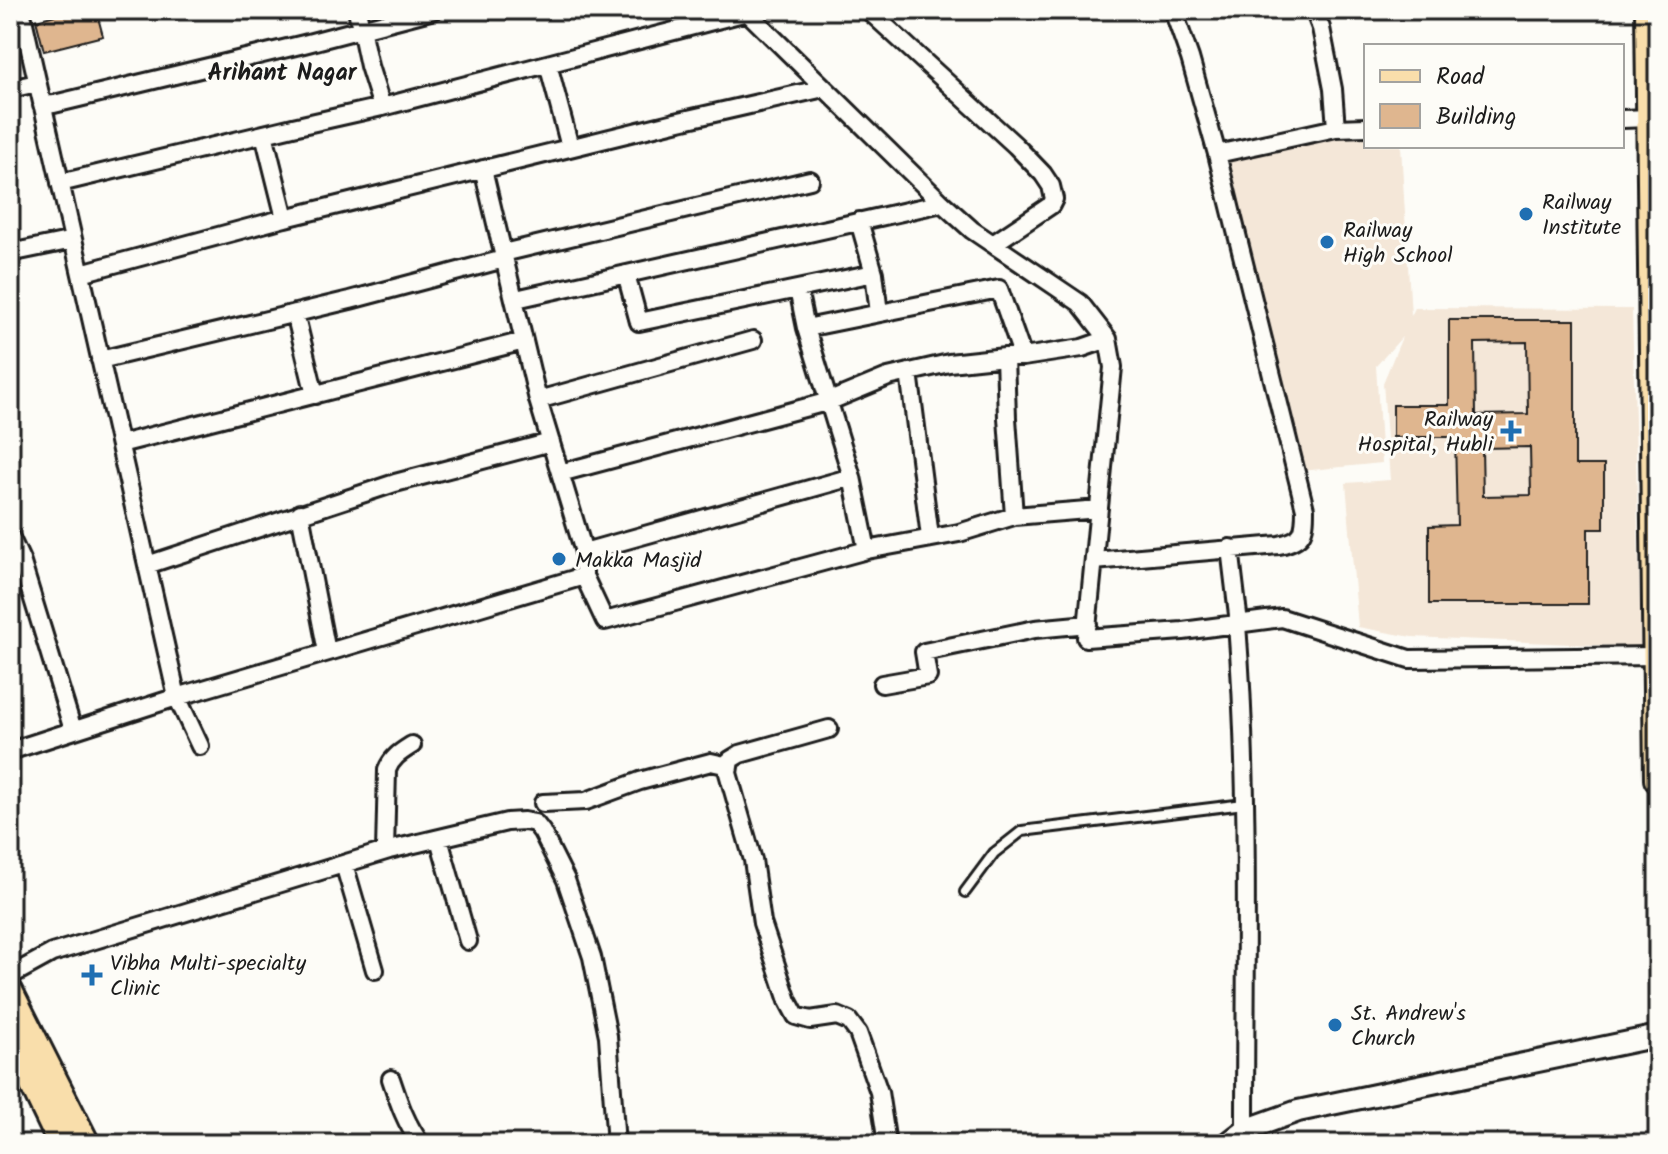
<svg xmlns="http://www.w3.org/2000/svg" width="1668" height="1154" viewBox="0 0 1668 1154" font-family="Kalam,sans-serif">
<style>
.built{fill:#f4e7d8}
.building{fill:#dfb68f;stroke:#1c1c1c;stroke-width:2;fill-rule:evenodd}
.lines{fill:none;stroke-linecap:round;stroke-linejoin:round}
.service-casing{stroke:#1c1c1c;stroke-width:14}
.minor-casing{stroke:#1c1c1c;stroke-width:22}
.tertiary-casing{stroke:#1c1c1c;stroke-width:26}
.primary-casing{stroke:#1c1c1c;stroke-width:30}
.trunk-casing{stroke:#1c1c1c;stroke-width:32}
.service{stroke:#fdfcf7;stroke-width:8}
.minor{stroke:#fdfcf7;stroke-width:16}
.tertiary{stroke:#fdfcf7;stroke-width:20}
.primary{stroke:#f9deab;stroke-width:24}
.trunk{stroke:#f9deab;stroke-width:26}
.poi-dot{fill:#1f6fb2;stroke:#fdfcf7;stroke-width:3}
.labels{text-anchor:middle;stroke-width:6;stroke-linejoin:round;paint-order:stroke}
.poi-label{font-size:22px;fill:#1c1c1c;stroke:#fdfcf7;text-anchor:start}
.neighbourhood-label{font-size:24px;font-weight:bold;fill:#1c1c1c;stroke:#fdfcf7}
</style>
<rect width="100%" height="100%" fill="#fdfcf7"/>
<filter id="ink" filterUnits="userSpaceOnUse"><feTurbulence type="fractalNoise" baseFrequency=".0125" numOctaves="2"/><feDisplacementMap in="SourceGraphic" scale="16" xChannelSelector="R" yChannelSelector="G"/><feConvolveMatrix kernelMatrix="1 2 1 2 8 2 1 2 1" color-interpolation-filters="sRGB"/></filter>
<g filter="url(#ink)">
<path class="built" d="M1366 135V146H1401L1411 316 1415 308 1632 309 1641 647 1412 637 1358 627 1346 483 1390 480 1383 383 1402 337 1376 366 1382 463 1301 471 1228 160 1337 136Z"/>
<path class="building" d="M75 10H96L103 36 44 51 36 20Z
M1449 320H1575V465H1604V529H1588V604H1429V526L1457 525 1455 437H1393V405H1449ZM1527 342 1528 414 1476 415 1475 343ZM1530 447 1531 495 1483 496 1482 448Z"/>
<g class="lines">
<g class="service-casing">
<path id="service" d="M965 892 994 853 1022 831 1244 804"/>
</g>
<g class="minor-casing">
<path id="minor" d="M21 10 177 697 200 746
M357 10 369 66 382 107
M745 10 942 203 972 230 1080 303 1108 339 1113 367 1086 638 1183 631 1282 618 1409 659 1656 656
M868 10 1016 146 1043 174 1051 186 1054 199 1051 205 993 244
M548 64 570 147
M10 89 37 83
M42 105 54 104 304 44 434 10
M1622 119 1649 118
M1336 128 1366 127
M264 134 285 218 675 122 824 88
M1217 154 1336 128 1333 89 1321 28 1314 10
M483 169 538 400 584 552V576L605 621 867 550 852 477 806 328 798 289
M60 183 293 127 382 107 747 12
M859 221 874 273 879 313
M10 253 73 240
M503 253 810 180
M81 273 285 218
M626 274 639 322 874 273
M516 299 942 203
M295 313 315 395
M806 328 999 289 1023 357
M1005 357 1007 418 1014 516
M100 360 350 300 504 259
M909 372 930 537
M538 400 753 340
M120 444 524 341
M560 473 830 401 888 377 949 363 1005 357H1023L1082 348 1108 339
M300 513 327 652
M10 536 21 560 73 730
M1230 548 1238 615 1237 624C1250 792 1245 961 1245 1130
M867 550 959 533 1014 516 1099 509
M584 552 852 477
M1094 561 1279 545C1303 540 1305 533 1305 509L1217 154 1190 58 1173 10
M147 565 395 483 551 442
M882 684 928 676 924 652 1035 629 1088 624
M829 729 740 754 730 760 728 773 753 860 762 923 788 1001 796 1016 810 1020 837 1016 849 1021 858 1033 879 1092 887 1144
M10 751 177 697 584 576
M543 803 586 801 640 781 711 762 729 766
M439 839 468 941
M385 851 387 770C392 757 401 752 412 745
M344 864 375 970
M10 976 52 953 389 850 507 822 524 821 535 823 542 832 566 880 592 957 608 1036 616 1144
M391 1079C399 1103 406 1124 421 1144"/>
</g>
<g class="tertiary-casing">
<path id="tertiary" d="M1227 1144 1245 1130 1298 1111 1658 1036"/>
</g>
<g class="primary-casing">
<path id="primary" d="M10 991 87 1144
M10 1038 61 1144"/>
</g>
<g class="trunk-casing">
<path id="trunk" d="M1649 10 1658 779"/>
</g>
<use href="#service" class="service"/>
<use href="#minor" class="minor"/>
<use href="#tertiary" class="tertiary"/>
<use href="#primary" class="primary"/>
<use href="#trunk" class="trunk"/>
</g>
</g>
<g class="poi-dot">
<circle cx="1526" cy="214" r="8"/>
<circle cx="1327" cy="242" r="8"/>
<path d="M1507 419h8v8h8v8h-8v8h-8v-8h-8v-8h8z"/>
<circle cx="559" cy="559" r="8"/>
<path d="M88 963h8v8h8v8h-8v8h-8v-8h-8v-8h8z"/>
<circle cx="1335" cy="1025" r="8"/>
</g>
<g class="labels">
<g class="poi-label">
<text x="1542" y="209">Railway<tspan x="1542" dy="25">Institute</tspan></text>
<text x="1343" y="237">Railway<tspan x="1343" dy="25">High School</tspan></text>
<text x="1493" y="426" text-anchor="end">Railway<tspan x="1493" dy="25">Hospital, Hubli</tspan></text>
<text x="575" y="567">Makka Masjid</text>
<text x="110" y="970">Vibha Multi-specialty<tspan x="110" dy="25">Clinic</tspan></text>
<text x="1351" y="1020">St. Andrew's<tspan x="1351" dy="25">Church</tspan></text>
</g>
<g class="neighbourhood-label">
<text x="282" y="80">Arihant Nagar</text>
</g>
</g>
<rect width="1668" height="1154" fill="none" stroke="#fdfcf7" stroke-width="40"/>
<rect x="20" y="20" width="1628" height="1114" fill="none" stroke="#1c1c1c" stroke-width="3" filter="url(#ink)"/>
<rect x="1364" y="44" width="260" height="104" fill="#fdfcf7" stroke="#a3a29f" stroke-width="2"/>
<rect x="1380" y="70" width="40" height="12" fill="#f9deab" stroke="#a3a29f" stroke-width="2"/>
<text x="1436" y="84" font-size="24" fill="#1c1c1c">Road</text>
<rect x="1380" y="104" width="40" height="24" fill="#dfb68f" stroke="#a3a29f" stroke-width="2"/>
<text x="1436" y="124" font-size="24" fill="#1c1c1c">Building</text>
</svg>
